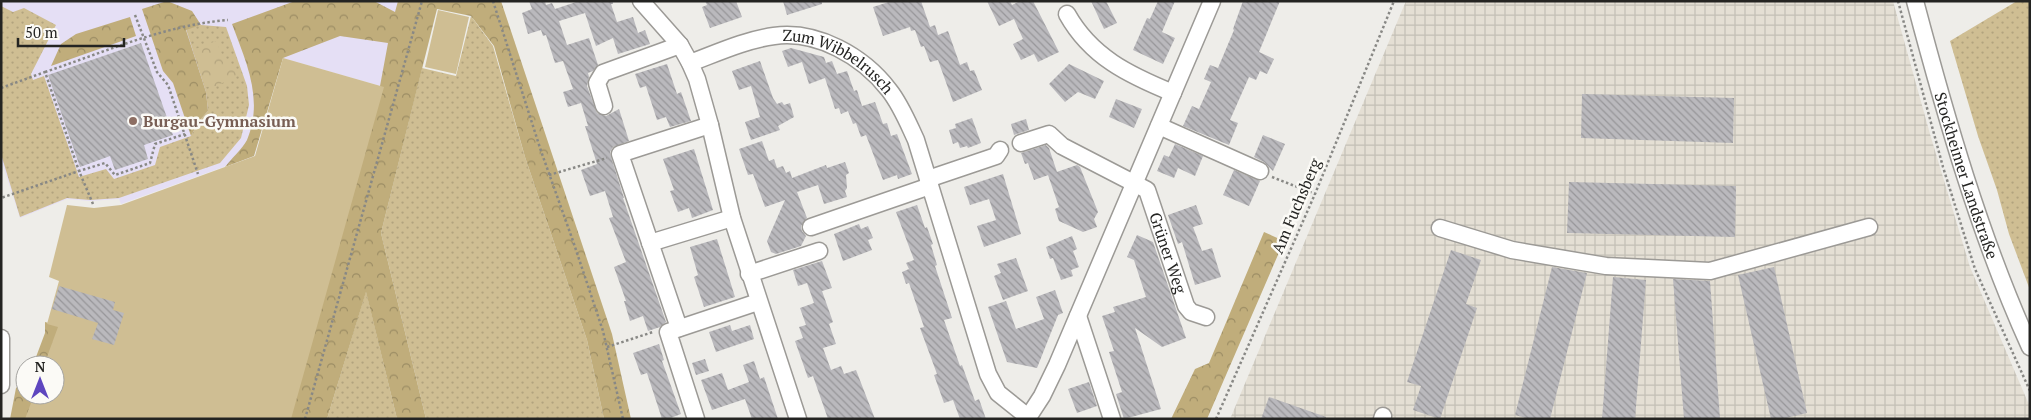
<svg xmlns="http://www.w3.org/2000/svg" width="2031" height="420" viewBox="0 0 2031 420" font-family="'PT Serif',serif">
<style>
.industrial{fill:url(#industrial-grid)}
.education{fill:#e5dff5}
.grass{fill:url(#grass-dots)}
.forest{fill:url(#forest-crowns)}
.park{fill:url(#park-crowns)}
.pitch{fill:#cfbe93}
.building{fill:url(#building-back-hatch)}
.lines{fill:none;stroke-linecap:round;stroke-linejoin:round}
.minor-casing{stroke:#9c9a96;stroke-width:19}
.path{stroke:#888885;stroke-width:2.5;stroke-dasharray:2.5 2.5;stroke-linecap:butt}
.minor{stroke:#fff;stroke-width:16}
.education-dot{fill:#8d6e63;stroke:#fbfaf6;stroke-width:2}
.labels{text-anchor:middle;stroke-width:5;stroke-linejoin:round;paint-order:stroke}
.street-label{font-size:16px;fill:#242422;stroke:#fbfaf6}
.education-label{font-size:16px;font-weight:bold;fill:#785e54;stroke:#fbfaf6;text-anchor:start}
</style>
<defs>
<pattern id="industrial-grid" width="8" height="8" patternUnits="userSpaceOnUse" patternTransform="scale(1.25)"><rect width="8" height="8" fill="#e4dfd4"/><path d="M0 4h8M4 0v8" fill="none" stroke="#c3bfb6"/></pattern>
<pattern id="grass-dots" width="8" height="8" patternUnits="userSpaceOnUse" patternTransform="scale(1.25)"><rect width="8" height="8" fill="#cfbe93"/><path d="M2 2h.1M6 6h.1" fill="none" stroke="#b2a37e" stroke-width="1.8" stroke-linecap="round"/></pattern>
<pattern id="forest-crowns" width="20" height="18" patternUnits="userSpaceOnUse" patternTransform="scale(1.25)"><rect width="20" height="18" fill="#c0ad7b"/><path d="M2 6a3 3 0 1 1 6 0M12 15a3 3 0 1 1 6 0" fill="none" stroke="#9c8d64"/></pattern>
<pattern id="park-crowns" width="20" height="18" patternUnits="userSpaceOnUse" patternTransform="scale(1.25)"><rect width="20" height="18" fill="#cfbe93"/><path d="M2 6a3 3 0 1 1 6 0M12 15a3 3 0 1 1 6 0" fill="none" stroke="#b2a37e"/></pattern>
<pattern id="building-back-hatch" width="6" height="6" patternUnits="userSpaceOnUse" patternTransform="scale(1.25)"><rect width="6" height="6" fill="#bab9bd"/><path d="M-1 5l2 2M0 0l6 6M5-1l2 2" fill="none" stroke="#979699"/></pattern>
</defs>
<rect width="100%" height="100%" fill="#eeede9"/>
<path class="industrial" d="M1406 1H1893L1930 134 1970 267 2030 407V419H1230Z"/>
<path class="education" d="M1 1H409L384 87 282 58 254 156 121 204 119 199 90 201 67 199 20 218 1 159Z"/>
<path class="grass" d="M2017 1H2030V290L2009 234 1997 190 1978 136 1950 41Z
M1 6 13 12 24 8 56 25 31 74 33 80 44 76 79 177 106 169 114 179 155 165 160 147 191 136 199 121 208 111 206 92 186 29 201 25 226 27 247 86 249 105 241 138 220 163 119 198 90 200 67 198 20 217 1 154Z
M471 16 493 46 525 157 587 340 604 419H426L381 233 422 68 456 76Z
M366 291 397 419H327Z"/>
<path class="forest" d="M167 1 192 11 201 25 186 30 206 92 208 111 199 121 191 136 173 83 163 71 142 9Z
M295 1H374L395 12 398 1H501L612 334 631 419H604L587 340 525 157 494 46 471 16 437 9 381 233 426 419H397L366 292 327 419H287L380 86 388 43 340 36 283 58 254 156 225 167C231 159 242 149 247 140 264 99 246 62 232 24Z
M130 17 136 36 51 66 61 44 76 34Z
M1264 232 1284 241 1207 419H1171L1195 369 1209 363Z
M45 322 60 326 46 365H33L45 333Z
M25 380V395H36L28 419H10L16 388Z"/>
<path class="park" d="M216 41 225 61 234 69 237 76 216 86 205 87 193 50Z"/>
<path class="pitch" d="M438 10 469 17 456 74 425 67Z
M283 58 384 87 291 419H25L34 395H55V365H44L58 327 47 324 59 281 49 277 67 205 94 208 121 205 255 156Z"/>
<path class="building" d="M529 1H545L546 5 552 3 555 9 579 1H613V4H611L617 22 633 17 638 33 645 30 650 44 618 54 613 38 596 46 585 13 559 21 567 45 589 38 598 65 593 71 588 73 589 77 587 86 597 113 606 116 619 109 629 141 613 147 610 152 611 157 624 198H623L666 322 660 327 648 331 643 316 630 321 624 301H626L614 267 626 262 609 218 613 217 605 191 590 196 581 170 597 164 585 126H588L581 103 568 107 563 92 573 89 563 61 555 63 546 35 543 36 541 30 528 34 522 13 532 9Z
M705 1H736L742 17 710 28 702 7 707 5Z
M783 1H822V4L787 15Z
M892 1H921L930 27 935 25 938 35 948 31 960 65 967 62 970 71 974 70 982 90 953 102 938 60 930 62 924 46 921 47 915 30 911 31 910 27 883 36 873 7Z
M987 1H1010L1012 5 1020 1H1033L1059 52 1038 62 1034 54 1021 60 1013 44 1023 39 1014 19 999 26Z
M1091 1H1106L1117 23 1104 29Z
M1158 1H1175L1162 32 1175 38 1163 64 1133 50 1147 18 1150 19Z
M1243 1H1280L1259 52 1274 59 1267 74 1260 71 1256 80 1249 77 1230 120 1238 123 1229 145 1183 126 1192 106 1199 109 1211 82 1204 79 1210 65 1218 68 1234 30 1233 29Z
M141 43 173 135 144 145 148 159 115 170 110 156 80 167 48 75Z
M791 48 824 57 826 63 832 61 837 74 847 71 854 91 857 90 862 106 875 102 883 124 887 123 891 136 897 134 912 174 898 179 897 175 883 180 866 135 861 137 856 123 853 124 848 111 841 114 839 108 835 109 825 78 809 84 802 62 788 67 782 51Z
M760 61 773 98 777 104 782 102 784 105 790 103 794 117 778 126 780 130 751 140 745 122 760 117 751 86 739 90 732 71Z
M667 64 677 94 681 92 691 121 670 127 666 117 657 120 646 86 640 88 635 74Z
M1069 64 1104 81 1095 99 1078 92 1065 102 1049 84Z
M1582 94 1734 98 1733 143 1581 138Z
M1116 99 1142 109 1134 128 1109 117Z
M972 118 981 143 968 148 967 146 960 148 958 142 953 144 949 130 956 128 955 124Z
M1026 119 1029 130 1014 135 1011 124Z
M1263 135 1285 144 1273 171 1264 162 1254 157Z
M762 141 769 161 774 159 777 168 783 166 786 173 790 171 792 178 826 165 827 168 845 162 849 173 846 175 847 188 845 191 847 197 824 204 818 185 797 192 807 218 801 226 802 231 806 236 801 246 776 254 771 252 767 241 785 200 765 207 753 174 748 175 739 149Z
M1175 144 1203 156 1195 176 1178 168 1174 178 1157 171 1164 155 1169 157Z
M1046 145 1049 148 1057 172 1034 180 1028 163 1025 164 1021 153Z
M694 149 713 210 692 218 689 208 678 212 670 191 674 190 663 159Z
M1077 165 1080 167 1098 212 1094 219 1097 227 1083 232 1059 221 1055 209 1059 207 1048 175Z
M1234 170 1260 181 1249 206 1223 195Z
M1003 174 1021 234 984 247 977 226 996 220 989 199 970 205 964 187Z
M1569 182 1736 186 1735 237 1567 233Z
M917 205 925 228 927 227 933 244 931 245 937 265 935 266 952 318 944 320 960 366 962 365 975 401 979 399 986 419H960L953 400 944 403 934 375 937 374 920 328 924 327 909 283 906 284 902 272 909 269 906 263 914 260 896 212Z
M1196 205 1203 224 1193 227 1202 251 1212 248 1221 277 1195 285 1182 242 1178 244 1168 215Z
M859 224 861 229 868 226 873 238 868 240 872 250 843 261 834 234Z
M1137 235 1153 242 1186 338 1162 347 1135 328 1161 409 1124 419 1116 394 1122 392 1109 352 1114 351 1102 316 1115 312 1113 307 1146 297 1134 260 1127 257Z
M1072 236 1077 249 1073 251 1079 267 1071 270 1073 276 1061 280 1053 258 1050 259 1046 247Z
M717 239 735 297 704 307 694 277 698 275 690 247Z
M1451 250 1481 260 1466 304 1477 308 1440 419 1413 410 1421 386 1407 382Z
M1016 258 1028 291 1003 300 994 276 1001 273 997 264Z
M822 261 832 288 822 291 833 322 829 324 836 344 823 348 831 370 841 366 844 374 856 370 875 419H828L813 376 808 378 795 341 803 338 799 327 806 325 800 308 814 303 807 283 798 286 793 270Z
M1552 267 1587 273 1550 419H1530L1515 415Z
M1774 267 1807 413 1782 419H1771L1738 275Z
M1613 277 1646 280 1635 419H1602Z
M1673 279 1710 281 1720 419H1684Z
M59 286 115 302 113 310 124 313 114 345 92 339 98 323 52 309Z
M1055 290 1063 313 1058 315 1037 368 1007 362 988 307 1006 301 1016 329 1044 319 1036 297Z
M730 325 732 331 750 325 754 339 716 352 709 332Z
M659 344 664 360 662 361 681 414 668 419H662L647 373 641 375 633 353Z
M705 359 709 371 696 375 692 363Z
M754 361 760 379 764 377 778 419H752L745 399 712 410 701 380 722 373 728 390 749 382 743 365Z
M1089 382 1097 406 1077 413 1068 389Z
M1269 397 1326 417V419H1261Z"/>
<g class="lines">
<g class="minor-casing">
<g id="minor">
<path d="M641 1 680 45 690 63 697 79 710 125 732 218 798 419"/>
<path id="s1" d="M1915 1C1946 118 1980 237 2030 347"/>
<path d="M1067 14C1091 57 1129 75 1173 93"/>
<path id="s2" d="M690 63C717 53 745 40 774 36 817 30 863 56 889 90 901 105 908 123 916 140L988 374 998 393 1028 417"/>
<path d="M604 106 597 83 603 73 680 45"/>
<path d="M1159 126 1260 171"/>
<path id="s3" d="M1021 143 1049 134 1062 146 1147 190 1186 306 1191 312 1206 317"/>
<path d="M928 179 996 156 1000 150"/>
<path d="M811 227 930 186"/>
<path d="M1440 228 1512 250 1606 266 1710 271 1869 227"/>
<path d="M650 243 732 218"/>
<path d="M749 274 819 251"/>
<path d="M1078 316 1112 419"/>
<path d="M679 328 620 154 710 125"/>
<path d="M1 338V385"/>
<path d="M696 419 668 332 758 302"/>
<path d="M1027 419 1042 396 1057 365 1212 1"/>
<path d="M1382 419 1383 416"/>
</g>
</g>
<path class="path" d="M493 1 541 151 573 241 603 331 623 419
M1898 1 1943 167 1975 269 2030 391
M135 15 157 72 168 85 198 174
M45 72C105 52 165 25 228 20
M1 88 45 72 79 171 1 198
M549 175 607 158
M1272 177 1315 194
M93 204 79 171 105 163 115 175 150 163 155 144 185 134
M607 347 653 332
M305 419 422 1
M1216 419 1315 194 1394 1"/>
<use href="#minor" class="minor"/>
</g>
<circle class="education-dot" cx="133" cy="121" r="5"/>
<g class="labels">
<g class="street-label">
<text dy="6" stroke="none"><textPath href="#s2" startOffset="160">Zum Wibbelrusch</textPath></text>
<text dy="6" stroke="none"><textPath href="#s1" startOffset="182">Stockheimer Landstraße</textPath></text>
<text transform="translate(1296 206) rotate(-67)" y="6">Am Fuchsberg</text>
<text dy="6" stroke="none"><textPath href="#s3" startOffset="209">Grüner Weg</textPath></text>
</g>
<g class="education-label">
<text x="143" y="127">Burgau-Gymnasium</text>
</g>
</g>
<rect width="2031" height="420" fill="none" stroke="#242422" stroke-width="5"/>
<g transform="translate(40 380)"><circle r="24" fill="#fbfaf6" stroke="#a5a4a1"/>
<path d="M0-4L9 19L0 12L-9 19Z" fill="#5e46bf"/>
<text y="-8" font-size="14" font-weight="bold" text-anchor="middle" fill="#242422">N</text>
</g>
<path d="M18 38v8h106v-8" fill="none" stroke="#242422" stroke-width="2.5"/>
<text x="25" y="38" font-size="15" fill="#242422" stroke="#fbfaf6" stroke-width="4" paint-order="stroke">50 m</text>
</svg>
